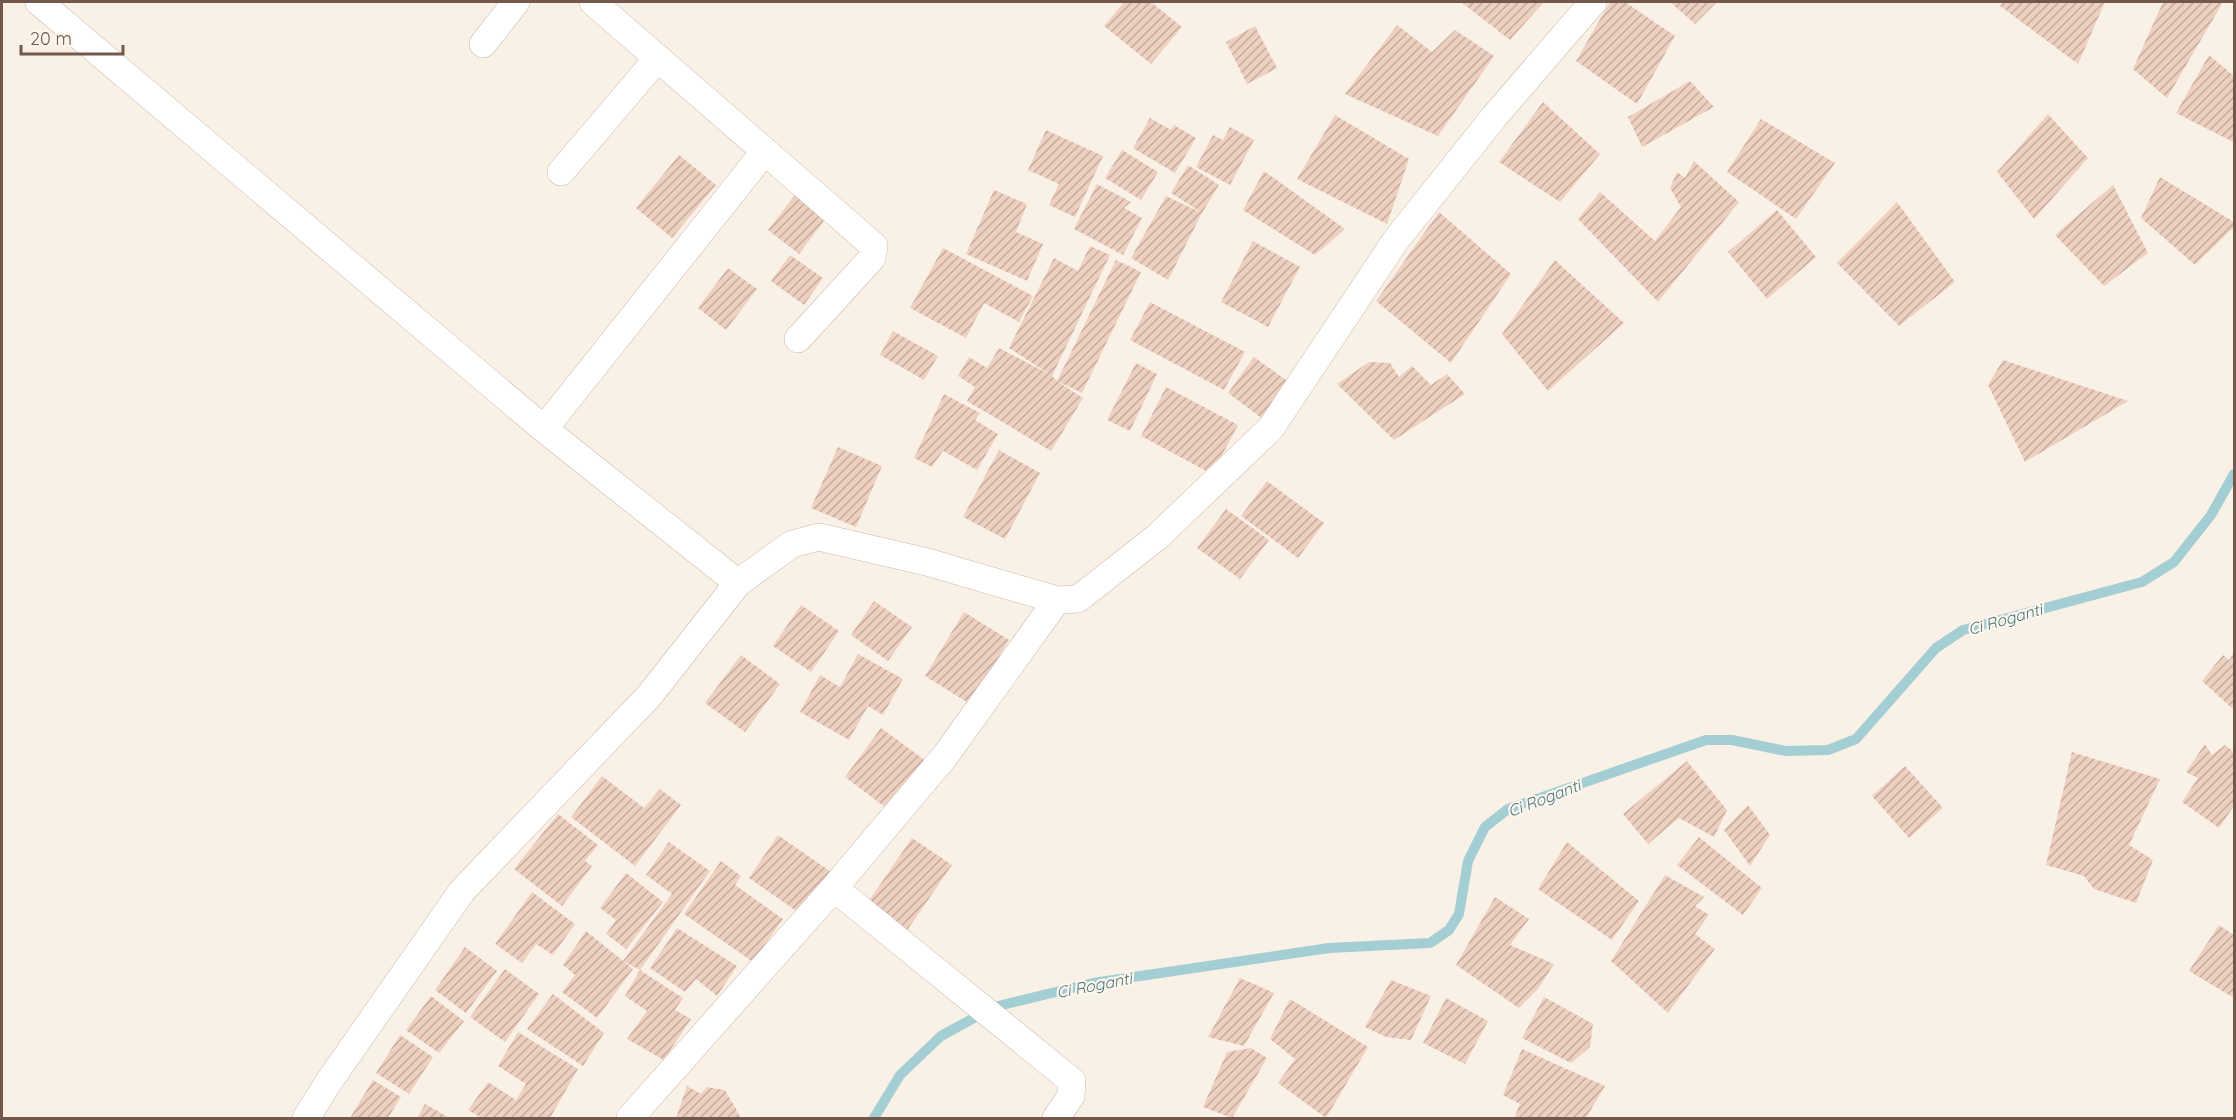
<svg xmlns="http://www.w3.org/2000/svg" width="2236" height="1120" viewBox="0 0 2236 1120" font-family="Quicksand,sans-serif">
<style>
.lines{fill:none;stroke-linecap:round;stroke-linejoin:round}
.stream{stroke:#a3ced3;stroke-width:10}
.building{fill:url(#building-hatch)}
.street-casing{stroke:#cbb9ad;stroke-width:28}
.street{stroke:#fff;stroke-width:27}
.labels{text-anchor:middle;stroke-width:4.5;stroke-linejoin:round;paint-order:stroke}
.water-label{font-size:16px;font-style:italic;fill:#45767c;stroke:#fdf6ec}
</style>
<defs>
<pattern id="building-hatch" width="6" height="6" patternUnits="userSpaceOnUse" patternTransform="scale(1.5)"><rect width="6" height="6" fill="#eed0c0"/><path d="M-1 1l2-2M0 6l6-6M5 7l2-2" fill="none" stroke="#c5ac9e"/></pattern>
</defs>
<rect width="100%" height="100%" fill="#faf1e6"/>
<g class="lines">
<path class="stream" d="M874 1118 900 1075 941 1036 994 1007 1093 983 1329 948 1430 943 1449 930 1459 914 1468 861 1485 827 1508 809 1706 740H1732L1786 751 1828 750 1856 739 1936 648 1963 630 2142 582 2174 562 2211 515 2234 474"/>
</g>
<path class="building" d="M1124 2H1151L1182 27 1151 64 1104 26Z
M1461 2H1544L1510 40Z
M1610 2H1625L1675 36 1637 104 1576 61Z
M1670 2H1717L1695 24Z
M2003 2H2105L2078 64 2000 6Z
M2163 2H2223L2167 98 2133 69Z
M1397 25 1432 52 1455 30 1494 56 1438 136 1345 94Z
M1255 26 1277 68 1247 84 1226 42Z
M2209 55 2234 76 2233 142 2176 113Z
M1690 81 1714 107 1642 147 1628 117Z
M1543 102 1600 154 1560 202 1499 162Z
M2048 114 2088 158 2034 219 1997 172Z
M1335 115 1409 159 1387 224 1297 179Z
M1150 118 1171 130 1174 125 1196 138 1175 173 1133 148Z
M1761 119 1835 163 1796 219 1727 172Z
M1230 127 1254 140 1230 185 1196 167 1213 135 1223 140Z
M1046 130 1103 156 1075 217 1049 205 1059 184 1028 170Z
M1122 150 1158 172 1141 200 1105 178Z
M679 155 716 185 672 238 636 208Z
M1694 161 1739 202 1658 302 1578 219 1600 192 1655 241 1681 207 1670 188 1677 172 1685 178Z
M1188 165 1219 185 1202 213 1171 193Z
M1264 171 1345 229 1315 255 1243 210Z
M2160 177 2234 222V227L2195 265 2141 218Z
M1097 184 1131 202 1124 208 1142 218 1123 255 1074 229Z
M2113 185 2148 253 2104 286 2055 235Z
M994 190 1027 204 1016 232 1043 244 1027 281 966 254Z
M795 195 826 218 799 254 768 230Z
M1166 196 1202 213 1168 280 1131 258Z
M1897 202 1955 282 1899 326 1837 263Z
M1777 210 1816 257 1767 299 1728 252Z
M1439 212 1511 274 1451 363 1376 301Z
M1253 241 1300 267 1268 327 1221 302Z
M1090 246 1110 255 1052 376 1057 381 1116 260 1141 272 1082 393 1057 381 1083 398 1051 451 967 401 975 387 958 376 969 357 987 368 999 348 1049 374 1009 348 1054 258 1078 271Z
M943 248 1033 296 1019 322 984 303 966 338 910 308Z
M790 255 823 278 804 305 771 281Z
M1555 260 1624 323 1548 391 1502 334Z
M728 268 757 289 726 330 698 308Z
M1150 302 1245 352 1224 390 1130 340Z
M893 331 938 356 924 380 880 355Z
M1254 357 1290 383 1263 419 1228 393Z
M2003 360 2128 401 2025 462 1988 385Z
M1369 362 1390 363 1399 377 1412 366 1431 385 1447 374 1465 394 1394 440 1337 384Z
M1136 363 1157 374 1130 431 1107 420Z
M1166 387 1238 425 1212 474 1141 436Z
M944 394 980 413 975 420 998 434 977 470 943 451 932 467 914 458Z
M838 447 882 466 856 527 811 508Z
M999 450 1040 473 1005 539 963 517Z
M1267 481 1324 523 1298 558 1241 516Z
M1226 509 1269 540 1240 579 1197 548Z
M874 601 912 627 888 661 851 635Z
M801 605 839 631 811 672 773 646Z
M964 612 1009 640 970 704 925 676Z
M2234 653V710L2202 681 2223 655 2229 660Z
M858 654 903 679 883 715 868 706 849 740 800 712 820 675 840 687Z
M741 655 780 684 745 732 705 703Z
M881 728 926 761 889 810 845 777Z
M2205 744 2212 755 2225 745 2234 752V806L2219 828 2182 802 2198 778 2186 772Z
M2072 752 2160 779 2129 845 2153 860 2136 903 2094 889 2084 876 2046 865Z
M1687 761 1727 810 1714 837 1679 818 1648 844 1623 814Z
M1905 766 1943 808 1909 838 1872 796Z
M602 776 644 808 660 789 681 805 635 866 571 817Z
M1748 805 1770 835 1750 866 1724 830Z
M558 814 598 845 585 861 592 866 562 906 514 869Z
M778 835 831 872 802 915 749 878Z
M1699 837 1762 888 1743 915 1677 865Z
M912 838 952 865 906 932 866 905Z
M669 842 710 871 640 970 623 961 672 894 646 875Z
M1567 842 1639 901 1612 940 1538 889Z
M721 861 741 876 735 885 783 919 753 962 684 914Z
M626 873 663 902 626 949 606 934 616 920 600 908Z
M1665 875 1704 897 1695 906 1709 915 1695 934 1715 949 1668 1013 1611 961Z
M532 892 575 924 553 955 536 944 522 963 495 944Z
M1495 897 1529 919 1510 945 1554 964 1538 989 1519 1008 1456 965Z
M2219 925 2234 935V998L2189 971Z
M677 928 737 966 717 996 696 979 685 992 650 968Z
M586 931 633 969 597 1018 562 992 575 975 563 965Z
M465 947 497 971 466 1013 435 990Z
M505 969 539 994 505 1042 470 1017Z
M640 970 683 998 675 1010 691 1019 664 1060 627 1039 647 1011 625 996Z
M1240 978 1274 993 1244 1046 1208 1037Z
M1391 980 1431 996 1411 1040 1386 1037 1365 1027Z
M553 994 604 1033 583 1066 527 1029Z
M431 996 464 1021 439 1053 406 1030Z
M1544 997 1593 1024 1590 1047 1571 1063 1522 1038Z
M1446 998 1488 1021 1465 1064 1423 1043Z
M1290 999 1368 1047 1326 1118 1278 1083 1295 1059 1270 1039Z
M518 1032 578 1069 550 1118H481L468 1110 488 1082 516 1100 526 1084 498 1066Z
M400 1035 433 1057 409 1094 376 1073Z
M1251 1048 1267 1058 1232 1118 1203 1107 1227 1052Z
M1522 1049 1605 1086 1586 1118H1514L1520 1104 1503 1095Z
M373 1080 401 1097 388 1118H350Z
M687 1086 701 1094 707 1087 725 1090 741 1118H676Z
M425 1104 450 1118H417Z"/>
<g class="lines">
<g class="street-casing">
<path id="street" d="M39 2 544 429 738 583
M593 2 874 246 872 258 798 339
M483 44 516 2
M561 172 658 58
M544 429 765 151
M834 888 1072 1081 1071 1096 1056 1118
M306 1118 330 1080 462 891 649 696 738 583 792 544 819 537 927 562 1057 600 1078 599 1157 537 1271 428 1396 240 1494 117 1593 2
M630 1118 834 888 945 756 1057 600"/>
</g>
<use href="#street" class="street"/>
</g>
<g class="labels">
<g class="water-label">
<text transform="translate(2005 619) rotate(-16)" y="6">Ci Roganti</text>
<text transform="translate(1544 798) rotate(-21)" y="6">Ci Roganti</text>
<text transform="translate(1094 985) rotate(-11)" y="6">Ci Roganti</text>
</g>
</g>
<rect width="2236" height="1120" fill="none" stroke="#72584d" stroke-width="6"/>
<path d="M21 45v9h102v-9" fill="none" stroke="#72584d" stroke-width="3"/>
<text x="30" y="45" font-size="18" fill="#72584d" stroke="#fdf6ec" stroke-width="4.5" paint-order="stroke">20 m</text>
</svg>
